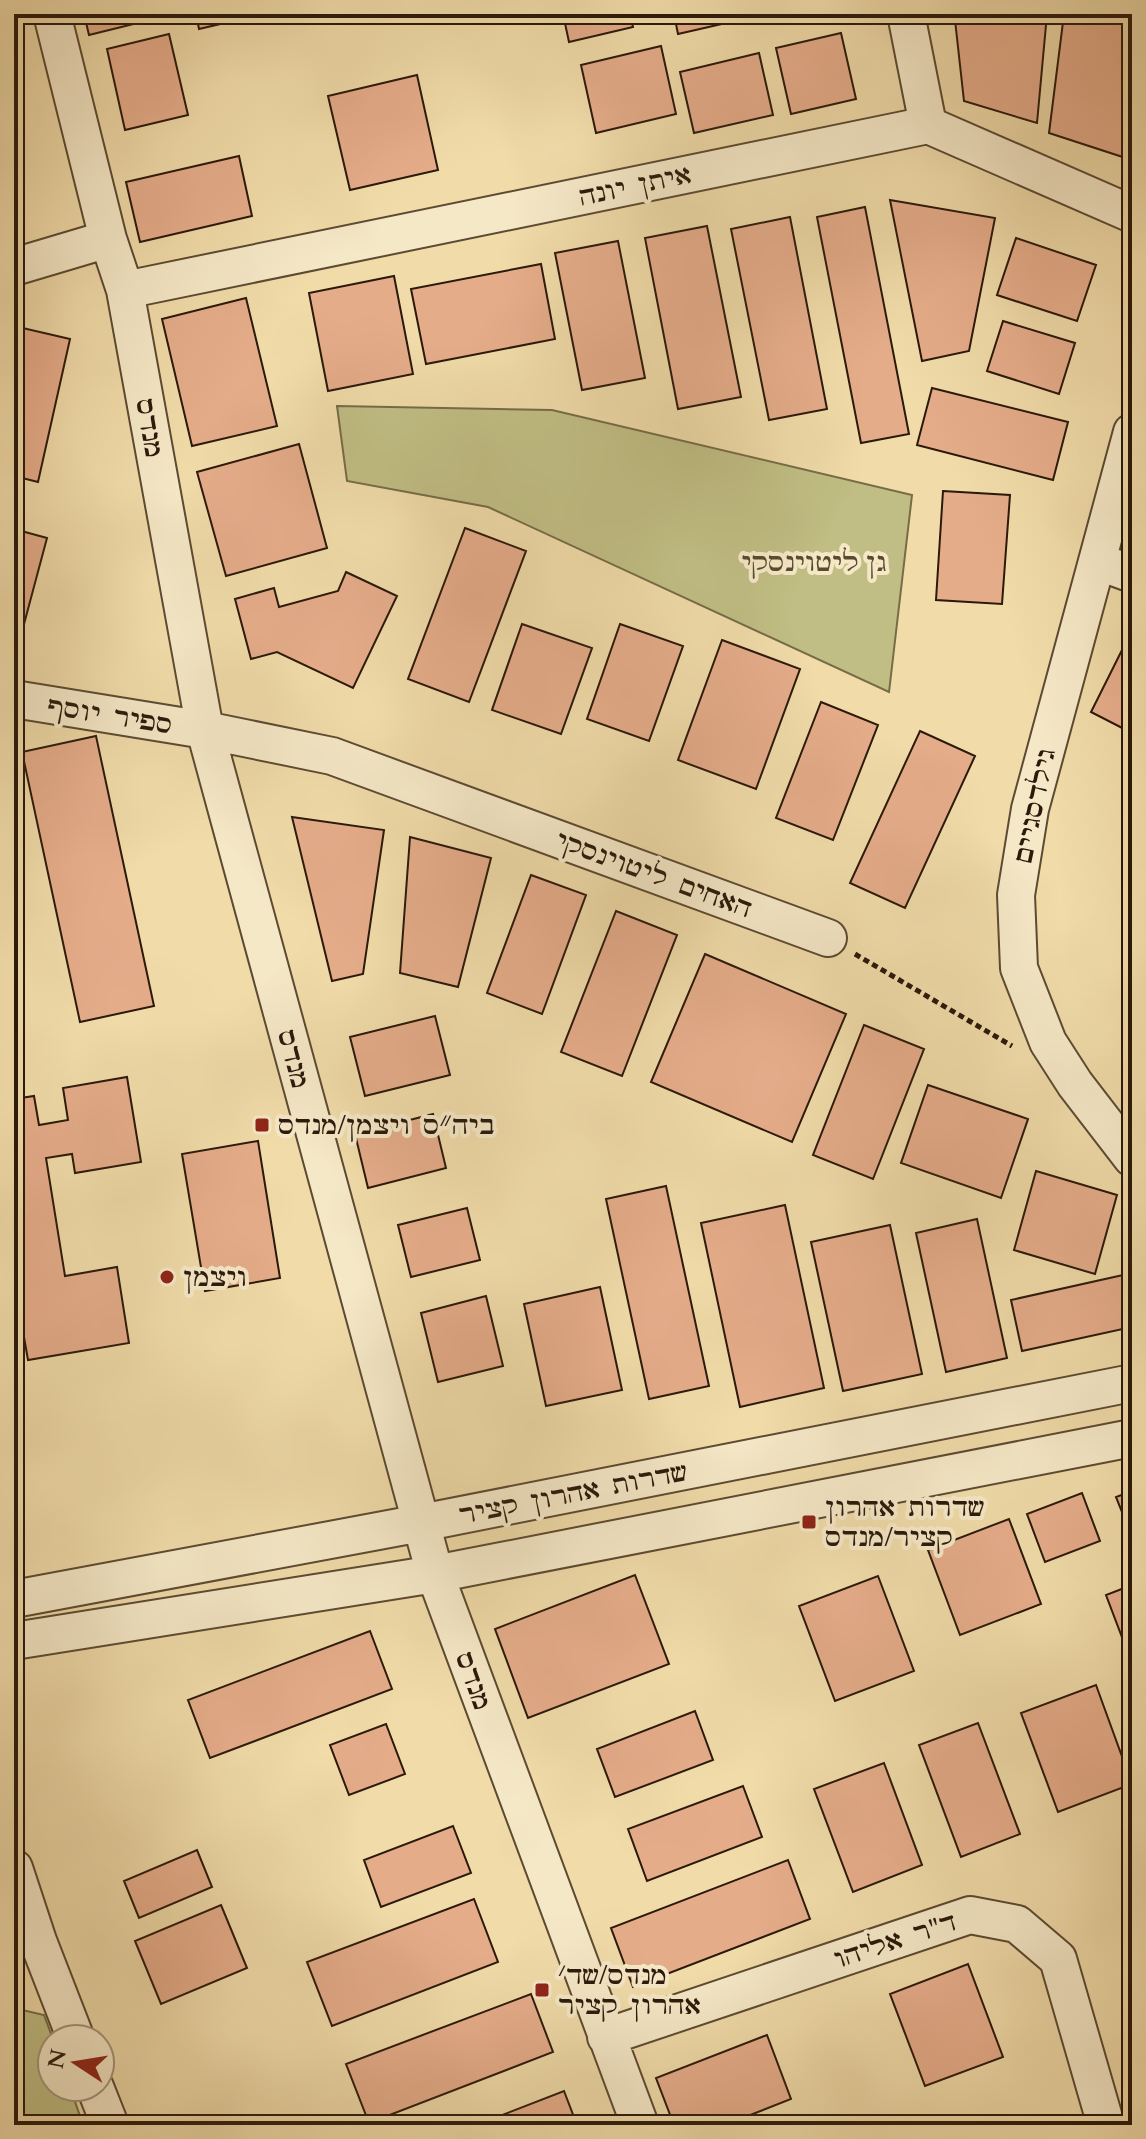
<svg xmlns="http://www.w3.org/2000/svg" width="1146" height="2139" viewBox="0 0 1146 2139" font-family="Cardo,'Frank Ruhl Libre',serif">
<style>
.green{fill:#c0be84;stroke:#766c48;stroke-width:2}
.building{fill:#e5ac8a;stroke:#2b190b;stroke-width:2}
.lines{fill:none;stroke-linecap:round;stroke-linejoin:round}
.minor-casing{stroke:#5c4a32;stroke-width:40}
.path{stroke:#2b190b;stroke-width:5;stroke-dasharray:6 4;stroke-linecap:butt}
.minor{stroke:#f5e8c7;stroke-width:36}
.poi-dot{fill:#8f2418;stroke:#f5e8c7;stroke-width:3}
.labels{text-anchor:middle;stroke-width:8;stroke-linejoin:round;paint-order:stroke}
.street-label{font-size:26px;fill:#2b190b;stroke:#f5e8c7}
.park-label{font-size:26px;font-style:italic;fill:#584b2f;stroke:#f5e8c7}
.poi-label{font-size:26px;fill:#2b190b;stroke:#f5e8c7;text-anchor:start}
</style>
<rect width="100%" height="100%" fill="#f0dba9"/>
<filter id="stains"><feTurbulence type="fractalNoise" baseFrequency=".0025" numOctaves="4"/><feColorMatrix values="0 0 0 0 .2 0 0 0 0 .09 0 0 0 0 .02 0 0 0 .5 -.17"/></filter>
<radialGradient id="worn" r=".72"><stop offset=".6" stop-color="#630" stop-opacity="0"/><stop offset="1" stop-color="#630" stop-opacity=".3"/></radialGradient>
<path class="green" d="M337 406 552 410 912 495 889 692 488 507 347 481Z
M14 2008 44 2015 53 2039 52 2087H70L83 2125H14Z"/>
<path class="building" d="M84 14H162V17L89 35Z
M196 14H263L199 29Z
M563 14H630L633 27 569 42Z
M674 14H747L748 18 678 34Z
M978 14H1047L1037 123 964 101 955 20Z
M1064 14H1132V160L1049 133Z
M841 33 856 99 791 114 776 48Z
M169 34 188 115 125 130 107 49Z
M661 46 676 114 596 133 581 65Z
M759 53 773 115 694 133 680 72Z
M417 75 438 170 350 190 328 96Z
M239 156 252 216 140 242 126 182Z
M890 200 995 218 969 351 922 361Z
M865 207 909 434 861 443 817 217Z
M790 217 827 409 769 420 731 229Z
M707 226 741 397 678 409 645 238Z
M1016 238 1096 265 1077 321 997 295Z
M618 241 645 378 582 390 555 253Z
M541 264 555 339 426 364 411 289Z
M394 276 413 374 328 391 309 293Z
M246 298 277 426 192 446 162 319Z
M1003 321 1075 343 1059 394 987 371Z
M14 326 70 339 38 482 14 476Z
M932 388 1068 422 1053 480 917 445Z
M299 444 327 548 226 576 197 472Z
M943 491 1010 495 1002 604 936 600Z
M465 528 526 551 469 702 408 679Z
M14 529 47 538 20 639 14 638Z
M346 572 397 596 353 688 277 652 251 659 235 599 274 588 279 607 338 591Z
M522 624 592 648 561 734 492 710Z
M620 624 683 646 649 741 587 719Z
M1132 630V733L1091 712Z
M722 640 800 669 756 789 678 760Z
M821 702 878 725 833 840 776 818Z
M920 731 975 756 905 908 850 883Z
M96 736 154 1006 80 1022 22 752Z
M292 817 384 830 363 974 332 981Z
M410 837 491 858 458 987 400 973Z
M531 875 586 895 542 1014 487 993Z
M616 911 677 935 622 1076 561 1052Z
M705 954 846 1014 792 1142 651 1082Z
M14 988 24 1035 14 1037Z
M435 1016 450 1075 365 1096 350 1037Z
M864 1025 924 1049 873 1179 813 1155Z
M127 1077 141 1162 75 1173 72 1154 46 1158 65 1276 117 1267 129 1343 28 1360 21 1320 14 1321V1099L34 1096 39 1125 68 1120 63 1088Z
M928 1085 1028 1119 1001 1198 901 1163Z
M433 1114 446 1168 368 1188 355 1134Z
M258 1141 280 1278 205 1291 182 1154Z
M1036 1171 1117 1195 1095 1274 1014 1250Z
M666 1186 709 1386 649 1399 606 1199Z
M785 1205 824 1388 740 1407 701 1223Z
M467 1208 480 1260 411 1277 398 1225Z
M977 1219 1007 1358 946 1372 916 1233Z
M890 1225 922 1374 843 1391 811 1242Z
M1132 1273V1327L1022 1351 1011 1300Z
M600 1287 622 1390 546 1406 524 1304Z
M486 1296 503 1366 438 1382 421 1313Z
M1132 1491V1537L1116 1497Z
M1082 1493 1100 1541 1045 1562 1027 1514Z
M1009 1519 1041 1604 960 1635 928 1550Z
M635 1575 669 1664 528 1718 495 1629Z
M878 1576 914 1671 835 1701 799 1606Z
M1132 1585V1660L1131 1661 1106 1595Z
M370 1631 392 1689 210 1758 188 1700Z
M1096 1685 1132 1784 1058 1812 1021 1713Z
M695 1711 713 1760 615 1797 597 1749Z
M978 1723 1020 1834 961 1857 919 1745Z
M386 1724 405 1774 349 1795 330 1745Z
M884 1763 922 1865 853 1892 814 1789Z
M743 1786 762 1837 647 1881 628 1829Z
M453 1826 471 1873 381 1907 364 1860Z
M197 1850 212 1887 139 1918 124 1881Z
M788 1860 810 1919 633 1987 611 1928Z
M474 1899 498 1962 332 2026 307 1962Z
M221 1905 247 1968 161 2004 135 1941Z
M968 1964 1003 2057 925 2086 890 1994Z
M531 1994 553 2052 369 2123 346 2064Z
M767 2035 791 2099 725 2125H674L656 2078Z
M564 2091 577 2125H500L497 2117Z"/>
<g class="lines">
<g class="minor-casing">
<path id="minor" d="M52 14 108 239 125 290 205 730 435 1574 640 2125
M906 14 928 125
M14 267 108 239
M125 290 928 125 1132 214
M1132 432 1030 809 1016 895 1019 968 1048 1042 1075 1084 1132 1158
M1097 561 1132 574
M14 699 205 730 332 756 828 938
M14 1599 421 1523 1132 1383
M14 1641 435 1574 1132 1438
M14 1868 38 1941 76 2039
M606 2037 970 1915 1017 1924 1058 1959 1106 2125
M95 2087 110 2125"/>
</g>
<path class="path" d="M855 954 1012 1046"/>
<use href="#minor" class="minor"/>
</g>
<g class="poi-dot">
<rect x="254" y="1117" width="16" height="16" rx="4"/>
<circle cx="167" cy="1277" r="8"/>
<rect x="801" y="1514" width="16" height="16" rx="4"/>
<rect x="534" y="1982" width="16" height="16" rx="4"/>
</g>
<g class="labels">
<g class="street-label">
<text transform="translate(635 185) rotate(-12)" y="9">איתן יונה</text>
<text transform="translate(150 428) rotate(80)" y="9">מנדס</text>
<text transform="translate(110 715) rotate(9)" y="9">ספיר יוסף</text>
<text transform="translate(1034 806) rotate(-78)" y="9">גילדסגיים</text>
<text transform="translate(654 874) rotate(20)" y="9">האחים ליטוינסקי</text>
<text transform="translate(294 1059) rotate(75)" y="9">מנדס</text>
<text transform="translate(573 1493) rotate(-11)" y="9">שדרות אהרון קציר</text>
<text transform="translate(474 1681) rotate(70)" y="9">מנדס</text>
<text transform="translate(895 1940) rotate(-18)" y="9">ד"ר אליהו</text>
</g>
<g class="park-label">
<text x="814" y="571">גן ליטוינסקי</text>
</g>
<g class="poi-label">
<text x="278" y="1134">ביה״ס ויצמן/מנדס</text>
<text x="183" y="1286">ויצמן</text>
<text x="825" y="1516">שדרות אהרון<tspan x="825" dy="30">קציר/מנדס</tspan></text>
<text x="558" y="1984">מנדס/שד׳<tspan x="558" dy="30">אהרון קציר</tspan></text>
</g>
</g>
<rect width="1146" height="2139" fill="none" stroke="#f0dba9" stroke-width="48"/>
<rect x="16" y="16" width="1114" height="2107" fill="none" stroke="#2b190b" stroke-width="4"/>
<rect x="24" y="24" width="1098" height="2091" fill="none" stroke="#2b190b" stroke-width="2"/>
<g transform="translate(76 2063) rotate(282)"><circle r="38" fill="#f5e8c7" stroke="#a4957c" stroke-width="2"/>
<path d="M0-6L14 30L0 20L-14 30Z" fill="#8f2418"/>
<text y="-12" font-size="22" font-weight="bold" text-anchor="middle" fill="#2b190b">N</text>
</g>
<rect width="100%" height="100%" filter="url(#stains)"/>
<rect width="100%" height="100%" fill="url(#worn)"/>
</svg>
